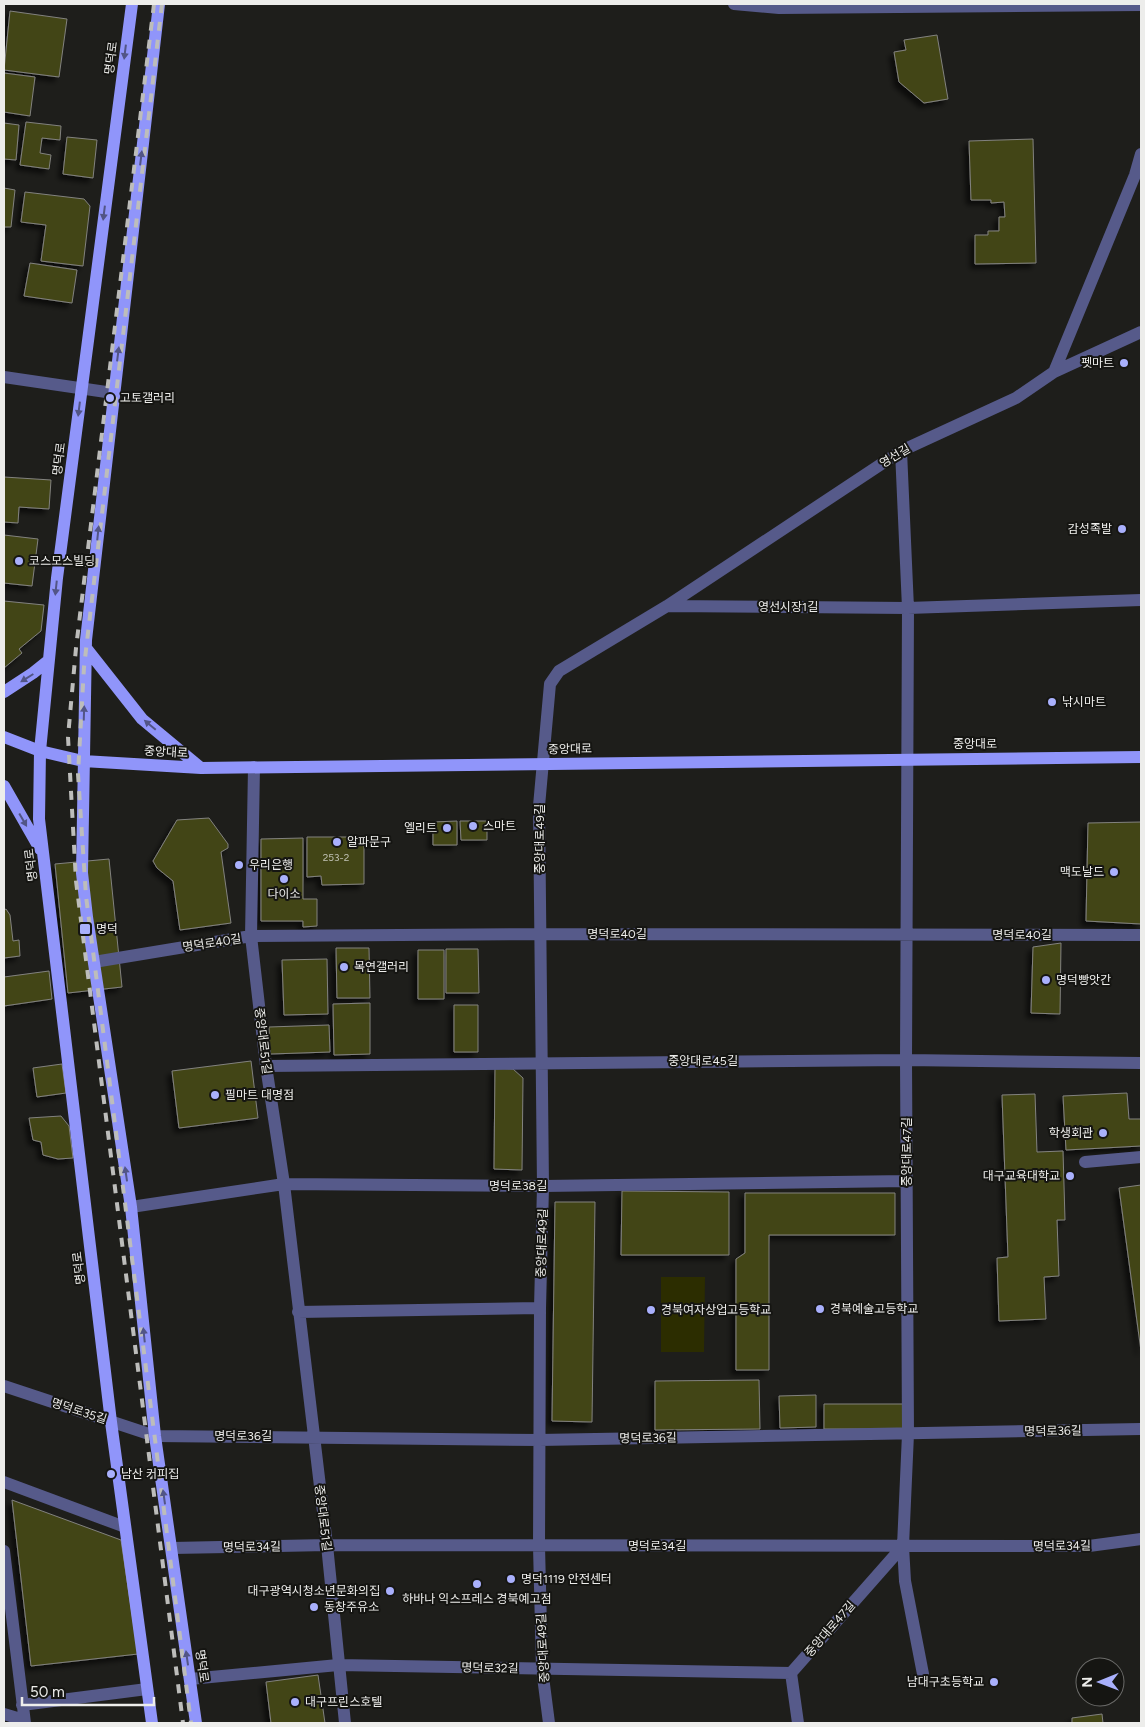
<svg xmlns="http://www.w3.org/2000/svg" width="1145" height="1727" viewBox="0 0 1145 1727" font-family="Figtree,'Noto Sans KR',sans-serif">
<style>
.green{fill:#2c2d00}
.building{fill:#434516;stroke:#82827f;filter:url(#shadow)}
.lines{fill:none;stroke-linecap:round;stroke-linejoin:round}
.minor{stroke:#565a8a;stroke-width:12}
.major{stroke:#9095fa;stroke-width:12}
.rail{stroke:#bdbdbb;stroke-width:4;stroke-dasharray:9 9;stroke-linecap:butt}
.oneway{fill:#525586}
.poi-dot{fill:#a9b0fc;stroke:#151512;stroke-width:2}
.labels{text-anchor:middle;stroke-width:4;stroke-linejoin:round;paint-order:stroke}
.number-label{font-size:10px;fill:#c2c3b6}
.street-label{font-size:12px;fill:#ededeb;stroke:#151512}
.poi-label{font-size:12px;fill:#ededeb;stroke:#151512;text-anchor:start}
</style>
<defs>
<filter id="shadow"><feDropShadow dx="-4.5" dy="4.5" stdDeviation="2.5" flood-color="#0009"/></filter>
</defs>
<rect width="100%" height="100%" fill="#1e1e1b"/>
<path class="green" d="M661 1277H705L704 1352H661Z"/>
<path class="building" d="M10 11 67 19 59 77 4 70Z
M937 35 948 99 924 103 899 82 894 52 906 50 904 40Z
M4 73 35 77 30 116 4 112Z
M26 122 61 126 60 140 42 138 40 153 51 155 49 169 20 165Z
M4 123 19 125 16 160 4 159Z
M67 137 97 140 93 178 63 174Z
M1033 139 1036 263 975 264V235H988V231H999V217H1005L1004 202 991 203V200H971L969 141Z
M4 188 15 190 11 227H4Z
M25 192 84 199 90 206 83 266 41 261 46 225 21 222Z
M30 263 77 270 72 303 24 296Z
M4 477 51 480 49 509 19 507 18 523 4 522Z
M4 535 38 539 32 586 4 583Z
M4 601 44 605 41 631 19 649 22 653 4 668Z
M209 818 228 844V848L221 852 231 923 180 930 173 881 157 868 153 861 177 820Z
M457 821V845H433V822Z
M460 821H487V840H461Z
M1141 822V924L1086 921 1088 823Z
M307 837H364V884L322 885 321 876 307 877Z
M303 838V899H317V926L303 927V921H261V839Z
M109 859 122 987 68 993 55 864Z
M6 909 10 915 13 941 19 940 20 956 4 958V910Z
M1061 943 1060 1014 1031 1013 1033 947Z
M336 948H369L370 998H337Z
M446 949H478L479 993H446Z
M418 950H444V999H418Z
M327 959 328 1014 284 1015 282 960Z
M49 971 52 999 4 1006V977Z
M370 1003V1054L334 1055 333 1004Z
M454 1005H478V1052H454Z
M329 1025 330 1052 270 1054 269 1027Z
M251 1061 258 1118 179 1128 172 1071Z
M62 1064 66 1093 37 1097 33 1068Z
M495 1068 513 1069 523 1078 522 1170 494 1169Z
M1127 1093 1129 1119H1141V1146L1066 1150 1063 1096Z
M1035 1094 1037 1152 1063 1151 1065 1220H1057L1059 1276 1044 1277 1046 1319 999 1321 997 1258 1008 1257 1002 1095Z
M61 1116 69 1126 73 1158 58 1159 43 1155 41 1142 33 1140 29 1118Z
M1141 1185V1351L1119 1188Z
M622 1191 729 1192V1255H621Z
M745 1193H895V1235H769V1370H736V1259L745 1253Z
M555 1202H595L592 1422 552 1421Z
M759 1380 760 1429 655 1430V1381Z
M816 1395V1427L780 1428 779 1396Z
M824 1404H903V1429H824Z
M12 1500 121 1540 138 1654 31 1666Z
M318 1675 325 1723H271L266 1682Z
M1102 1714 1103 1723H1072V1718Z"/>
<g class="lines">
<path class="minor" d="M734 4 779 8 1141 5
M1054 372 1141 332
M4 377 113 393
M901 451 908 608 906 1060 908 1434 903 1546 905 1581 923 1674
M667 606 908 608 1141 600
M254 767 251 936 266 1066 284 1184 327 1545 345 1723
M94 962 251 936 541 934 1141 935
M266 1066 906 1060 1141 1063
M1085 1162 1141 1157
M131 1207 284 1184 543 1186 907 1181
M298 1312 540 1308
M4 1386 155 1436 539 1440 1141 1429
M4 1482 125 1527
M172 1548 327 1545 1089 1546 1141 1539
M4 1551 25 1723
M190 1679 338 1665 791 1673
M22 1705 147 1689
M4 1714 24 1720
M549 1723 542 1669 539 1546 540 1308 543 1186 539 806 550 684 559 671 667 606 901 451 1016 398 1054 372 1135 175 1141 154
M798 1723 791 1673 903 1546"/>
<path class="major" d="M132 4 57 578 40 751 39 819 111 1422 152 1723
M159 4 86 640 82 873 87 917 131 1207 155 1436 196 1723
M86 648 142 719 201 768
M4 692 33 673 48 661
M4 737 40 751 83 761 201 768 1141 757
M4 786 40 849"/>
<path class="rail" d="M154 4 76 648 68 737 76 881 183 1723
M162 4 84 667 78 774 86 896 191 1723"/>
</g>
<defs><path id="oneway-solid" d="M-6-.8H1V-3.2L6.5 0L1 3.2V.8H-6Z" transform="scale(1.25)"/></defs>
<g class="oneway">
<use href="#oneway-solid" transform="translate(125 52) rotate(97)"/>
<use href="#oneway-solid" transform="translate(141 158) rotate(-83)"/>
<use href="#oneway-solid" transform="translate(104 213) rotate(97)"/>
<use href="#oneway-solid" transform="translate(118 354) rotate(-83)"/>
<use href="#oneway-solid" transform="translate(79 409) rotate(97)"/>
<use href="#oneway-solid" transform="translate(98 533) rotate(-84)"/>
<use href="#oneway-solid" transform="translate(56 588) rotate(96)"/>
<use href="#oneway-solid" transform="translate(27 678) rotate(148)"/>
<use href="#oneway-solid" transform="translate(84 713) rotate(-88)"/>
<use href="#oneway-solid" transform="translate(150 725) rotate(-140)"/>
<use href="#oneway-solid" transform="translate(23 820) rotate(60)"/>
<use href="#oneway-solid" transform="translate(126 1174) rotate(-98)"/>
<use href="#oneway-solid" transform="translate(144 1335) rotate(-96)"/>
<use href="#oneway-solid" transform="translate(164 1497) rotate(-98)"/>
<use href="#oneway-solid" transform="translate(187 1658) rotate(-98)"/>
</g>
<g class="poi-dot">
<circle cx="1124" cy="363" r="5"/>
<circle cx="110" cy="398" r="5"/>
<circle cx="1122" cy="529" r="5"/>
<circle cx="19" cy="561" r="5"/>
<circle cx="1052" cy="702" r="5"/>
<circle cx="473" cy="826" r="5"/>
<circle cx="447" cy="828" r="5"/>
<circle cx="337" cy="842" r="5"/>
<circle cx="239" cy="865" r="5"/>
<circle cx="1114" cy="872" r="5"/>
<circle cx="284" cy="879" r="5"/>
<rect x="79" y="923" width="12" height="12" rx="2.5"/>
<circle cx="344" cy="967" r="5"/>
<circle cx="1046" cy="980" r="5"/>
<circle cx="215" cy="1095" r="5"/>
<circle cx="1103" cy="1133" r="5"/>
<circle cx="1070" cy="1176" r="5"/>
<circle cx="820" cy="1309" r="5"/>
<circle cx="651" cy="1310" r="5"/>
<circle cx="111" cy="1474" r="5"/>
<circle cx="511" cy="1579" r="5"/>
<circle cx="477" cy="1584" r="5"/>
<circle cx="390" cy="1591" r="5"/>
<circle cx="314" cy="1607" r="5"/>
<circle cx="994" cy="1682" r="5"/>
<circle cx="295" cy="1702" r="5"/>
</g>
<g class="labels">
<g class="number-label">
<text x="336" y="861">253-2</text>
</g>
<g class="street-label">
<text transform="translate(111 58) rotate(-83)" y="4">명덕로</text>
<text transform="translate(895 456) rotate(-31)" y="4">영선길</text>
<text transform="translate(59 459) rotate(-83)" y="4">명덕로</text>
<text x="788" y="611">영선시장1길</text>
<text x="975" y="748">중앙대로</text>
<text transform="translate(570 749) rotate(-1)" y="4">중앙대로</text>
<text transform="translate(166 752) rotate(3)" y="4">중앙대로</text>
<text transform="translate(540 839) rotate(-90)" y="4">중앙대로49길</text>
<text transform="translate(31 865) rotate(-97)" y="4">명덕로</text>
<text x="617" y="938">명덕로40길</text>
<text x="1022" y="939">명덕로40길</text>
<text transform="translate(212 943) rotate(-9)" y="4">명덕로40길</text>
<text transform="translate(263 1041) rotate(83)" y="4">중앙대로51길</text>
<text x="703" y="1065">중앙대로45길</text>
<text transform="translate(907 1152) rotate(-90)" y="4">중앙대로47길</text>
<text x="518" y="1190">명덕로38길</text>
<text transform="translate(542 1243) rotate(-88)" y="4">중앙대로49길</text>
<text transform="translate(79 1268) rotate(-97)" y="4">명덕로</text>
<text transform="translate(79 1411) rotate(18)" y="4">명덕로35길</text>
<text transform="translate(1053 1431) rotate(-1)" y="4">명덕로36길</text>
<text x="243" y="1440">명덕로36길</text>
<text transform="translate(648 1438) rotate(-1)" y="4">명덕로36길</text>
<text transform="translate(323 1518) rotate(83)" y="4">중앙대로51길</text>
<text x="657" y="1550">명덕로34길</text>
<text transform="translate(1062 1546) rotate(-1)" y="4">명덕로34길</text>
<text transform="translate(252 1547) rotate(-1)" y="4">명덕로34길</text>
<text transform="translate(830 1629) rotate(-49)" y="4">중앙대로47길</text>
<text transform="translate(543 1648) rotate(-93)" y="4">중앙대로49길</text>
<text transform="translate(202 1666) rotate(82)" y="4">명덕로</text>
<text transform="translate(490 1668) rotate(1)" y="4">명덕로32길</text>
</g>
<g class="poi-label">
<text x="1114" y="367" text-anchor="end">펫마트</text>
<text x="120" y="402">고토갤러리</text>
<text x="1112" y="533" text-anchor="end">감성족발</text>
<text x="29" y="565">코스모스빌딩</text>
<text x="1062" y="706">낚시마트</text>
<text x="483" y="830">스마트</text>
<text x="437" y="832" text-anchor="end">엘리트</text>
<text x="347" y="846">알파문구</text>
<text x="249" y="869">우리은행</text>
<text x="1104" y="876" text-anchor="end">맥도날드</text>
<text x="284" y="898" text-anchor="middle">다이소</text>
<text x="96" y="933">명덕</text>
<text x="354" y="971">목연갤러리</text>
<text x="1056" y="984">명덕빵앗간</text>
<text x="225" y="1099">필마트 대명점</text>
<text x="1093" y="1137" text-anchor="end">학생회관</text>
<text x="1060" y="1180" text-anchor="end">대구교육대학교</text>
<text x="830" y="1313">경북예술고등학교</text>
<text x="661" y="1314">경북여자상업고등학교</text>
<text x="121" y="1478">남산 커피집</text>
<text x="521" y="1583">명덕1119 안전센터</text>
<text x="380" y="1595" text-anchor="end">대구광역시청소년문화의집</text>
<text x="477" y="1603" text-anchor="middle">하바나 익스프레스 경북예고점</text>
<text x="324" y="1611">동창주유소</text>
<text x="984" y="1686" text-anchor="end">남대구초등학교</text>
<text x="305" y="1706">대구프린스호텔</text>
</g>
</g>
<rect width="1145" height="1727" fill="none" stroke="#ededeb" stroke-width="10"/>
<g transform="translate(1100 1682) rotate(269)"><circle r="24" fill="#151512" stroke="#6b6b69"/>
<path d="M0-4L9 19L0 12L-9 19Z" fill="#a9b0fc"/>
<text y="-8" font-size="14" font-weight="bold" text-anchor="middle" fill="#ededeb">N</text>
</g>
<path d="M22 1697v8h132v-8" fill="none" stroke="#ededeb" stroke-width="2.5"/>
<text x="30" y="1697" font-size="15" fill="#ededeb" stroke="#151512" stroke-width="4" paint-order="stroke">50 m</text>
</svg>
